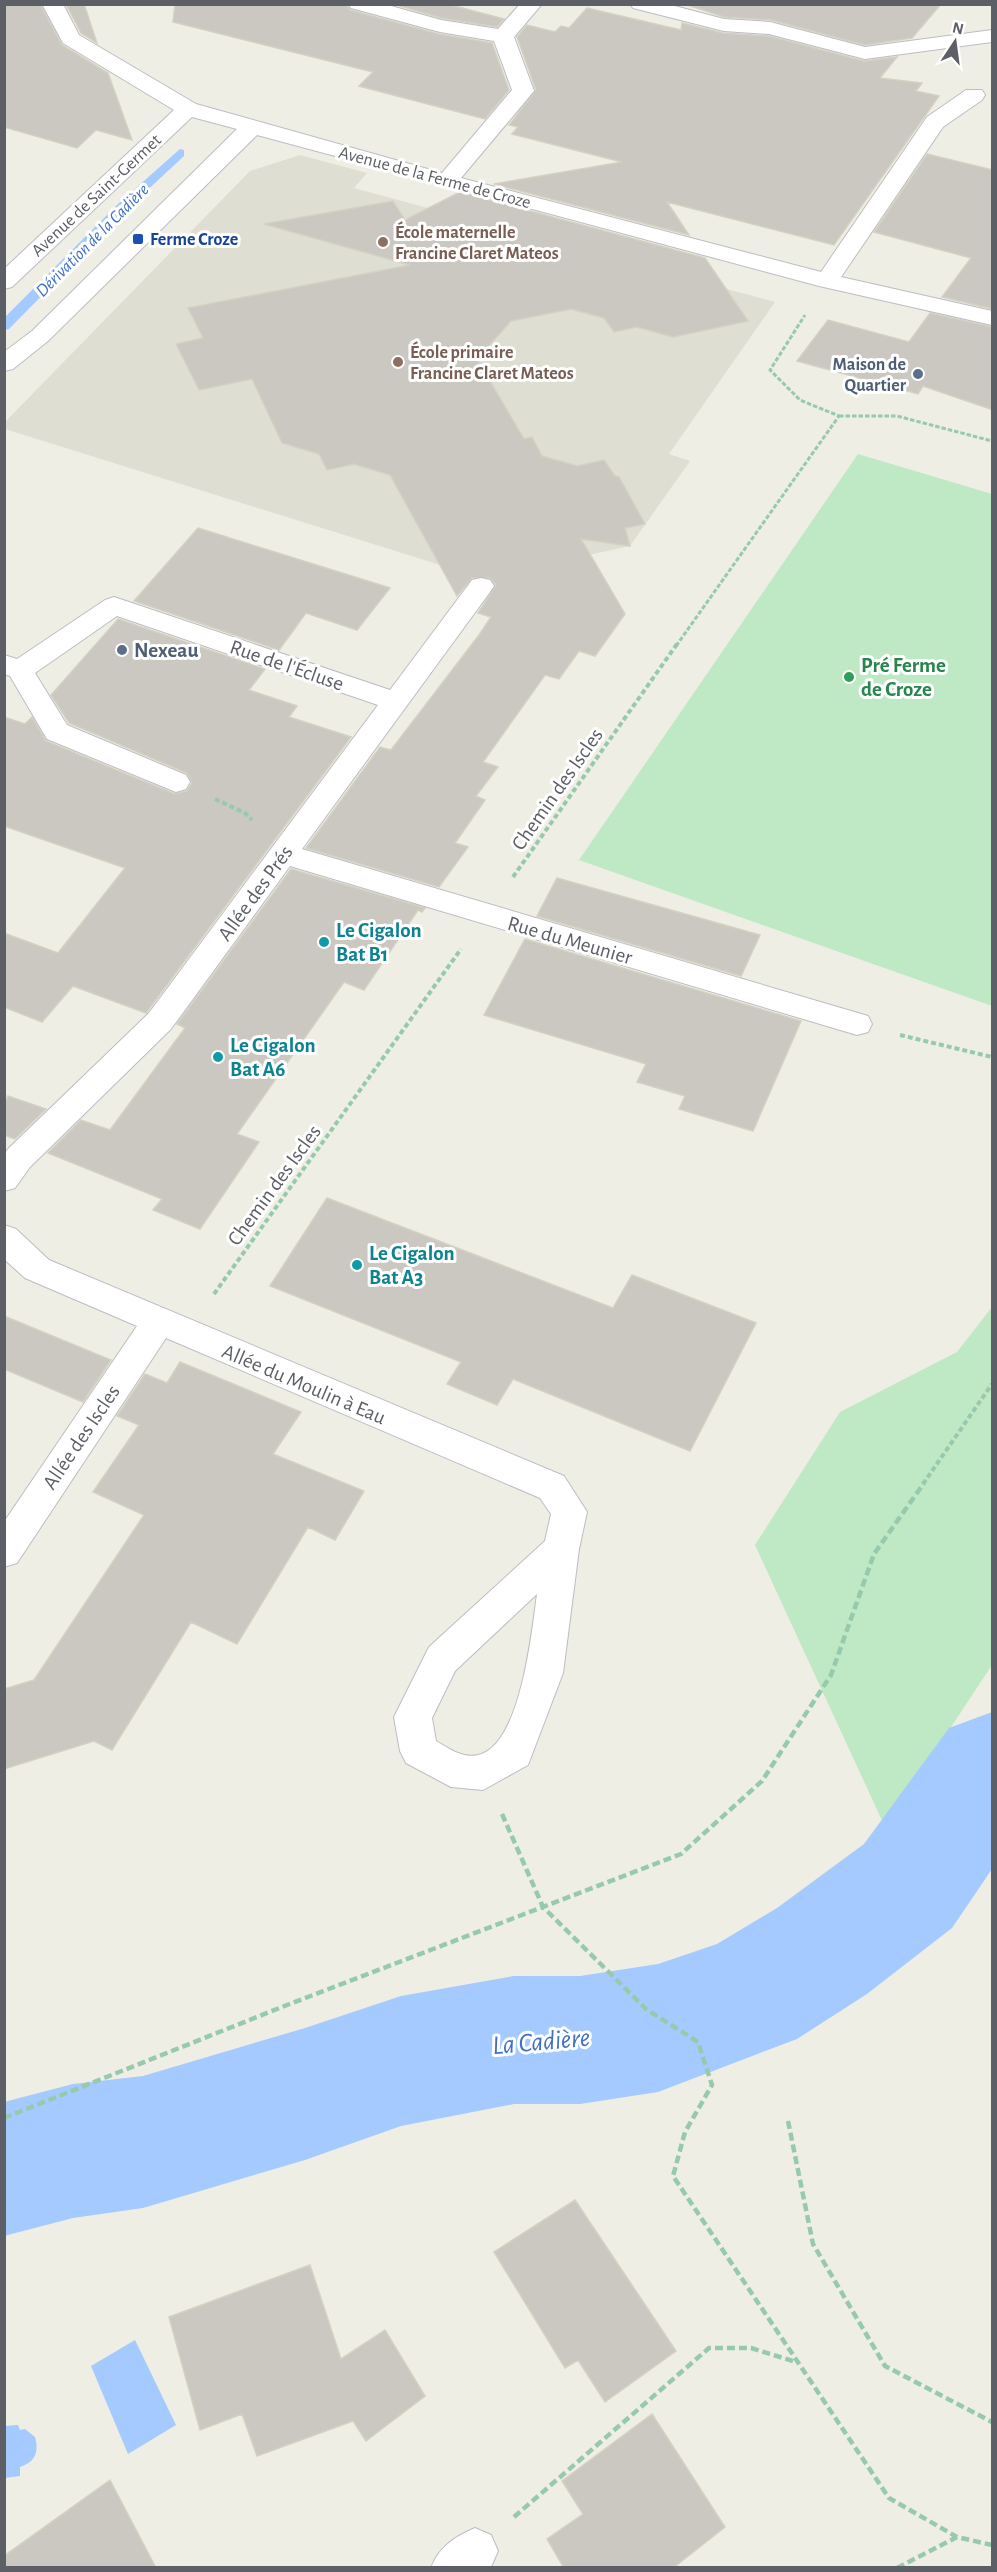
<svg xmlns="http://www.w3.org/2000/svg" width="997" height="2572" viewBox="0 0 997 2572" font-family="'Alegreya Sans',sans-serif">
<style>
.education{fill:#dfded2}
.green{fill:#bfe8c5}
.water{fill:#a4caff}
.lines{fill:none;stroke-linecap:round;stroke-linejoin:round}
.stream{fill:#a4caff;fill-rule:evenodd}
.river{fill:#a4caff;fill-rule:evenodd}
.building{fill:#cac8c1;stroke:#d4d1c2;stroke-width:1.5}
.street-casing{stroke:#bbbdc3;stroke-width:2}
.path-far2{stroke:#97c9ad;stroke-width:3;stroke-dasharray:4.5 2;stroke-linecap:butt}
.path-far1{stroke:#97c9ad;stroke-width:4;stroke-dasharray:5 3;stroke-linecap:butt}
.path{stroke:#97c9ad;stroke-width:4.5;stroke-dasharray:8 4;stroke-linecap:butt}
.street{fill:#fff;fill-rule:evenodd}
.transit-dot{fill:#1a4fb4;stroke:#fff;stroke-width:2}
.education-dot{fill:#8d6e63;stroke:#fff;stroke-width:2}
.service-dot{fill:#5c6f8a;stroke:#fff;stroke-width:2}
.leisure-dot{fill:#2e9e5b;stroke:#fff;stroke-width:2}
.culture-dot{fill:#0f9aa8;stroke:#fff;stroke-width:2}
.labels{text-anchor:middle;stroke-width:6;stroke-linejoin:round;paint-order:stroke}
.far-street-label{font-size:18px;fill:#5c5f65;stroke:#fff}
.far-education-label{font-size:18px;font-weight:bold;fill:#785e54;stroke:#fff;text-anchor:start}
.far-transit-label{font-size:18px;font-weight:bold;fill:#164399;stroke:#fff;text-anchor:start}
.far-water-label{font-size:18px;font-style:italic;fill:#406fc9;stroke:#fff}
.far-service-label{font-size:18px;font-weight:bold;fill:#4e5e75;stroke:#fff;text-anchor:end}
.service-label{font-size:21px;font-weight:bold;fill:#4e5e75;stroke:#fff;text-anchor:start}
.street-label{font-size:21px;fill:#5c5f65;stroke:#fff}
.leisure-label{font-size:21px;font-weight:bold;fill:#27864d;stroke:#fff;text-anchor:start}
.culture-label{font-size:21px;font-weight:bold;fill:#0d838f;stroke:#fff;text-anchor:start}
.near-water-label{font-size:27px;font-style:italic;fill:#406fc9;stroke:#fff}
</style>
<rect width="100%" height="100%" fill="#efeee4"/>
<path class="education" d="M300 155 367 173 354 188 775 302 669 454 690 461 630 546 482 578 5 429V422L250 171Z"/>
<path class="green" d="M858 454 992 494V1006L579 860Z
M992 1307V1665L885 1827 755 1545 840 1412 957 1352Z"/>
<path class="water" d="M135 2340 176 2425 128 2454 91 2366Z
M18 2425 20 2430 25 2429 35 2437C39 2451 36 2462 20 2467V2476L5 2478V2426Z"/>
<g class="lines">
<path class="stream" d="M180 149 184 150V156L126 210 9 329 4 330V318L118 204Z"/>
<path class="river" d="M992 1712V1869L952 1928 867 1994 797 2039 658 2092 580 2104H514L401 2126 305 2160 143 2208 73 2218 4 2236V2102L73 2084 143 2076 305 2028 401 1996 514 1976H580L658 1964 717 1944 777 1908 864 1844 949 1728Z"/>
</g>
<path class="building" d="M4 4H40L62 45 108 73 132 140 96 130 77 148 4 127Z
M66 4H84L97 43 81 33Z
M175 4H346L350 10 439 34 492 43 509 90 485 119 397 96 359 86 373 72 173 22Z
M394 4H447L504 19 497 27 441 18Z
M685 4H941L912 38 865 45 771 20 724 17Z
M587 8 681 30 682 23 723 33 769 36 864 61 897 57 880 78 922 83 916 91 939 96 834 245 667 202 689 235 494 184 622 162 512 134 518 127 509 125 536 90 517 37 527 25 555 32 561 26 569 28Z
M927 154 993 170V309L942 297 971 258 874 232Z
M460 192 705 258 748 321 673 337 637 327 614 332 604 318 571 309 511 321 477 359 524 439 532 437 542 456 577 466 604 460 615 476 619 477 645 524 625 528 630 546 581 539 625 614 595 656 579 651 559 679 545 675 483 762 498 767 476 796 485 800 455 843 468 847 439 887 306 848 380 747 391 750 479 635 491 617 478 613 496 585 490 578H472L457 596 390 475 354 464 327 470 319 454 282 443 252 379 199 390 176 344 203 338 188 308 410 265 264 224 393 201 405 220Z
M930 313 993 327V410L923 386 918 394 797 361 828 320 909 342Z
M198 528 233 539 390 588 357 630 306 613 279 650 134 601Z
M118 619 265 669 249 690 297 706 289 717 351 737 146 1013 73 986 42 1022 4 1007V933L58 953 125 868 4 826V717L25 724 32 717 46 741 175 794 187 791 192 783 187 773 69 723 51 695Z
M291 869 425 908 422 912 418 910 364 990 344 982 237 1134 259 1142 200 1229 153 1210 162 1199 48 1153 81 1120 110 1130 185 1028 177 1024Z
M557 878 614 894 760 935 741 976 537 916Z
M525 939 801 1021 753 1131 679 1109 685 1096 637 1082 646 1064 484 1015Z
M8 1096 46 1109 15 1139 4 1135V1106Z
M327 1198 613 1308 632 1275 756 1323 690 1451 513 1379 497 1405 447 1384 461 1362 270 1286Z
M4 1316 111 1360 83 1402 4 1369Z
M180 1362 301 1412 273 1454 364 1491 335 1540 308 1527 237 1644 191 1622 112 1750 94 1741 4 1769V1689L34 1680 144 1515 93 1492 139 1425 117 1416 145 1374 167 1383Z
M575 2200 676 2351 605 2402 578 2360 565 2368 494 2252Z
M310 2265 341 2359 385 2330 425 2396 366 2441 353 2421 257 2456 242 2414 200 2430 169 2317Z
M652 2414 725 2527 673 2568H564L547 2539 583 2514 562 2481Z
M110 2480 156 2568H4V2556Z"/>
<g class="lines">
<g class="street-casing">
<path id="street" d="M42 4H63L79 35 196 104 442 173 512 90 494 41 440 32 351 8 348 4H384L441 20 498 29 520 4H542L514 37 534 91 461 178 821 272 927 117 966 90H982L985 95 982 100 943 127 841 277 992 311V325L819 286 257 135 48 341 13 369 4 371V352L32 331 237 129 192 117 12 287 4 289V269L174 110 63 43Z
M630 4H667L724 19 770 22 865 47 992 30V42L865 59 769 34 724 31 633 8Z
M481 578 490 580 494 586 490 592 302 849 868 1016 872 1024 868 1032 857 1035 290 866 171 1029 30 1167 15 1188 4 1191V1154L8 1149 149 1013 378 705 117 616 35 673 67 725 186 775 190 782 186 789 176 792 47 739 10 676 4 674V655L17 659 105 600 114 597 390 690 472 580Z
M4 1225 16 1229 49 1260 564 1476 587 1512 579 1549 563 1673 528 1765 483 1790 451 1787 406 1763 400 1751 394 1717 429 1647 545 1541 551 1514 540 1498 166 1338 17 1563 4 1567V1522L137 1326 25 1278 4 1259ZM537 1594C532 1630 521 1746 478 1755 463 1759 448 1748 436 1741L432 1718 455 1671Z
M475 2528 491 2535 498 2551 491 2567 431 2568C439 2547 454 2537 475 2528Z"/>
</g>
<path class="path-far2" d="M839 416H897L992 441
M676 646 839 416 800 400 770 370 805 315"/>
<path class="path-far1" d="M215 799 245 813 252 820
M513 877 677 644
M900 1035 992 1057
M214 1294 461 949
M923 1484 992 1384"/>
<path class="path" d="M502 1814 543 1907 646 2009 698 2042 712 2085 685 2132 673 2176 889 2498 957 2537
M4 2118 287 2005 681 1854 762 1781 831 1675 874 1554 924 1483
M788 2121 813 2244 885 2366 992 2422
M514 2517 709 2348H751L796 2362
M897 2568 957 2537 992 2545"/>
<use href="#street" class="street"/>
</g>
<rect class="transit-dot" x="132" y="233" width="12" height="12" rx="3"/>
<g class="education-dot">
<circle cx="383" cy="242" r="6"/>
<circle cx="398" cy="362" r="6"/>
</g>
<g class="service-dot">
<circle cx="918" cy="374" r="6"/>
<circle cx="122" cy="650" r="6"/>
</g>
<circle class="leisure-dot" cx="849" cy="677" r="6"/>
<g class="culture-dot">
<circle cx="324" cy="942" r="6"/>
<circle cx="218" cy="1057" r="6"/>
<circle cx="357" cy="1265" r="6"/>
</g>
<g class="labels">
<g class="far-street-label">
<text transform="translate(435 177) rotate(15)" y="6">Avenue de la Ferme de Croze</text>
<text transform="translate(96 195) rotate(-43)" y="6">Avenue de Saint-Germet</text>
</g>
<g class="far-education-label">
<text x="395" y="238">École maternelle<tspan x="395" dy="21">Francine Claret Mateos</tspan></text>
<text x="410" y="358">École primaire<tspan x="410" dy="21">Francine Claret Mateos</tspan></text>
</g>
<g class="far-transit-label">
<text x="150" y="245">Ferme Croze</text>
</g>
<g class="far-water-label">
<text transform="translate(92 240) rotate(-45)" y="6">Dérivation de la Cadière</text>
</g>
<g class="far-service-label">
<text x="906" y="370">Maison de<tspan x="906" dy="21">Quartier</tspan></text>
</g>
<g class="service-label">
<text x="134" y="657">Nexeau</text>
</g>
<g class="street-label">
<text transform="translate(287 665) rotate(19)" y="7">Rue de l'Écluse</text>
<text transform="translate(557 789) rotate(-55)" y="7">Chemin des Iscles</text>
<text transform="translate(255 893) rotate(-54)" y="7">Allée des Prés</text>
<text transform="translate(570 940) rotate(16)" y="7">Rue du Meunier</text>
<text transform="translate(274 1185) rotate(-54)" y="7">Chemin des Iscles</text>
<text transform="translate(304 1384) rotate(23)" y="7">Allée du Moulin à Eau</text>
<text transform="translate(81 1437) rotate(-56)" y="7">Allée des Iscles</text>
</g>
<g class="leisure-label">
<text x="861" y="672">Pré Ferme<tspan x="861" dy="24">de Croze</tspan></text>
</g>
<g class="culture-label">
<text x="336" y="937">Le Cigalon<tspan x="336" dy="24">Bat B1</tspan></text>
<text x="230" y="1052">Le Cigalon<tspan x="230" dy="24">Bat A6</tspan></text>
<text x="369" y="1260">Le Cigalon<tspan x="369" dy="24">Bat A3</tspan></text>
</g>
<g class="near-water-label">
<text transform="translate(541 2041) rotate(-5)" y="9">La Cadière</text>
</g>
</g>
<rect width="997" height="2572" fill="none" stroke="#5c5f65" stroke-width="12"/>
<g transform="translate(955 42) rotate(13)" stroke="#ffffff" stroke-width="4.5" paint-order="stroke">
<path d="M0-4.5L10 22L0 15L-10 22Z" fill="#5c5f65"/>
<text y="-9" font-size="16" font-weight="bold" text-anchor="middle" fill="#5c5f65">N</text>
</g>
</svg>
